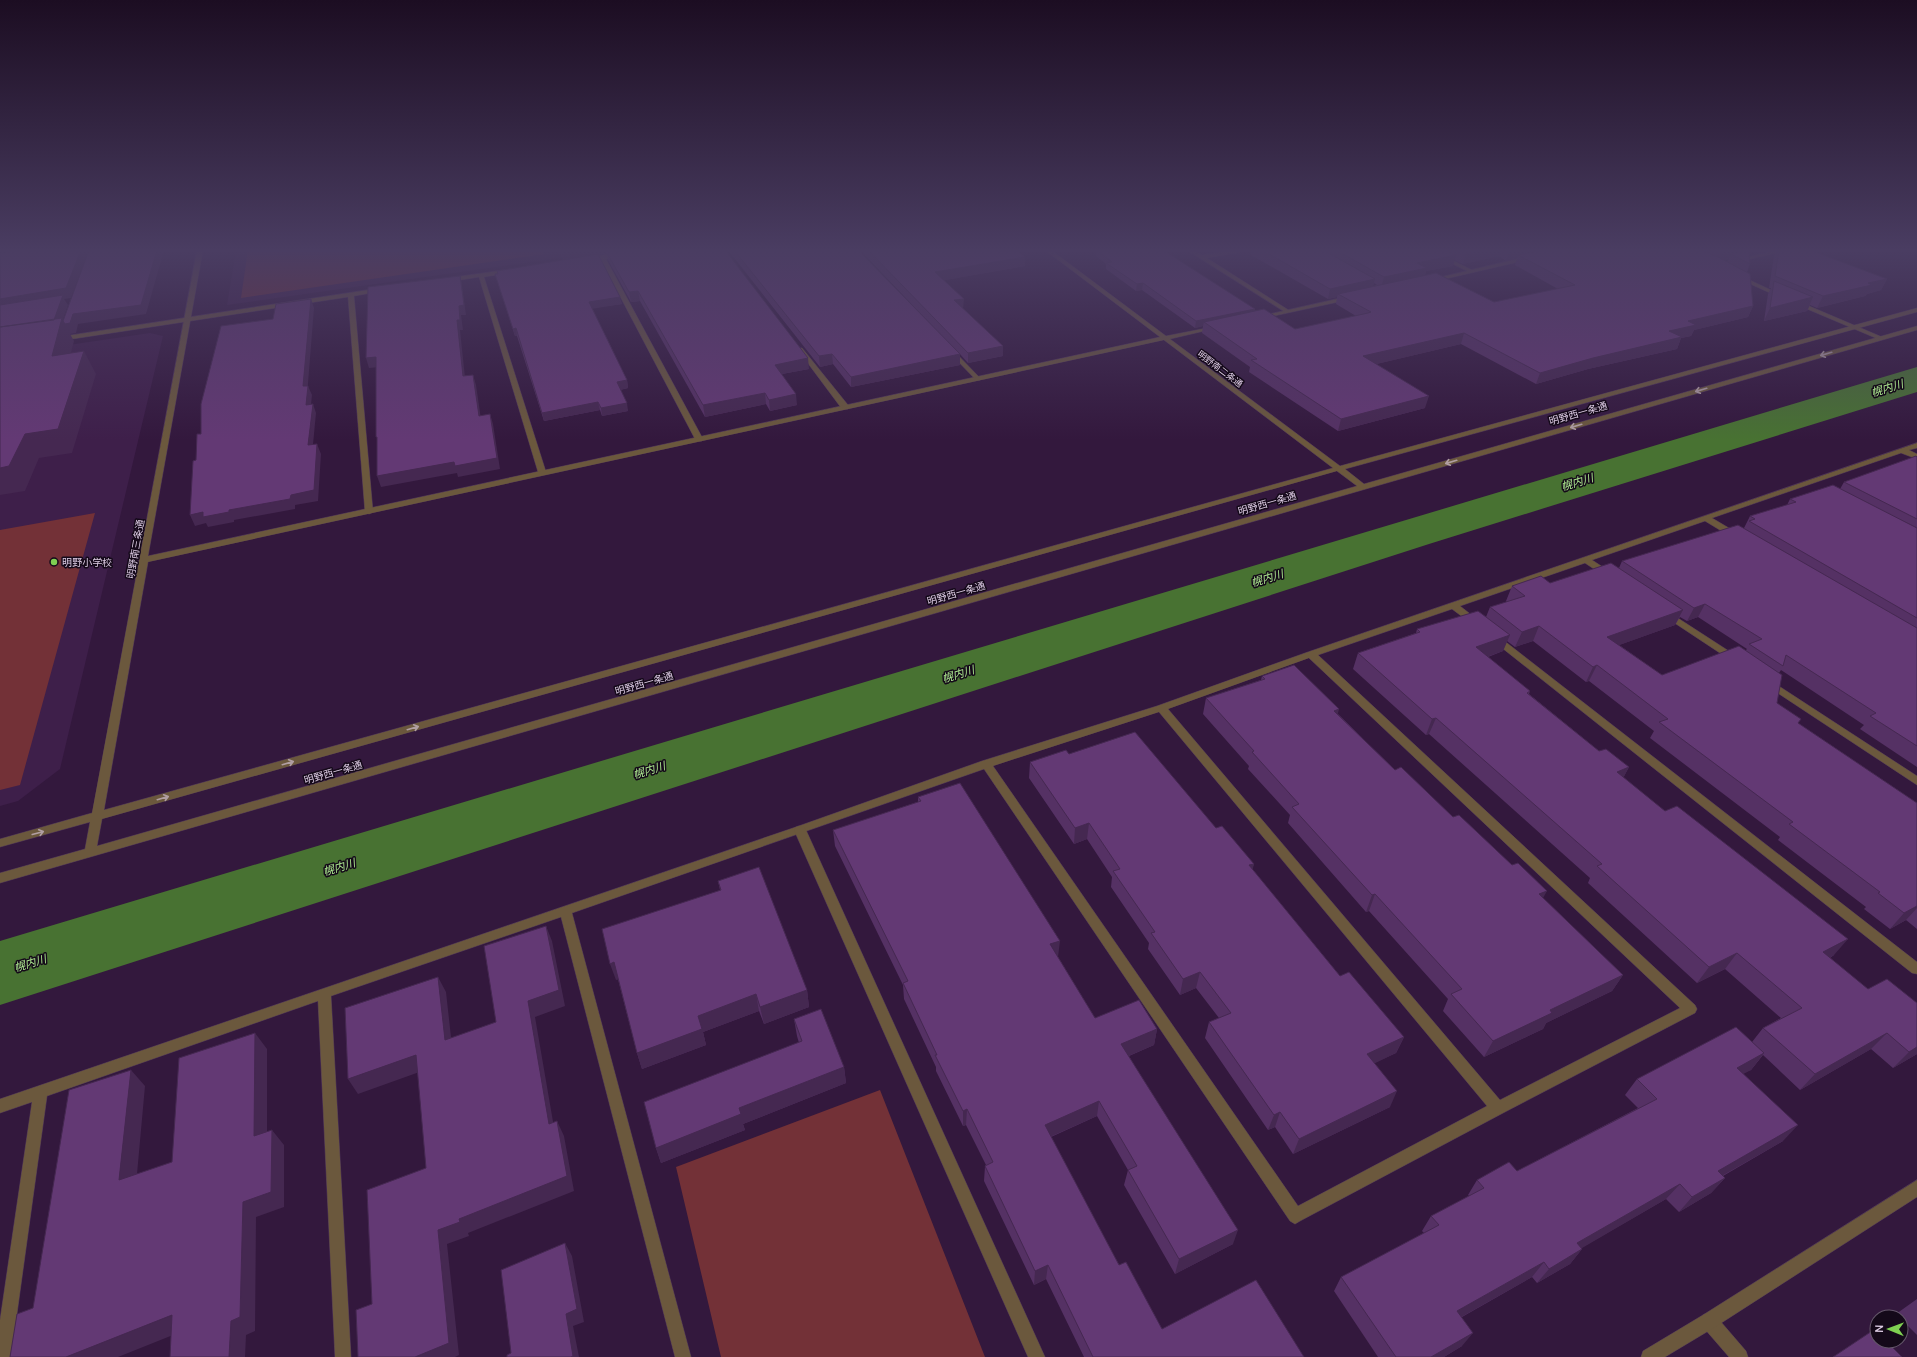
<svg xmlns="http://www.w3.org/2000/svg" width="1917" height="1357" viewBox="0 0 1917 1357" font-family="Manrope,'Noto Sans JP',sans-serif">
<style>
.built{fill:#3e1f4a}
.green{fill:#733137}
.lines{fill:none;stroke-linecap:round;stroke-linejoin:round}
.river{fill:#487232;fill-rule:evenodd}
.minor-casing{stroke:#4e3558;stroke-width:1}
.tertiary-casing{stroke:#4e3558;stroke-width:1}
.minor{fill:#6b583d;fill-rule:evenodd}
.tertiary{fill:#6b583d;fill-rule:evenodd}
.wall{fill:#553164;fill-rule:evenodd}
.shaded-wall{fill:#452851}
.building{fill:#633974;stroke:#452851}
.oneway{stroke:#b09ea2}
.poi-dot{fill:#7fd052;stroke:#140919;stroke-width:1.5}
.labels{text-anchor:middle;stroke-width:3;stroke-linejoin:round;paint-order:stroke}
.far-street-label{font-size:9px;fill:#decde5;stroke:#140919}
.street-label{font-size:10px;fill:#decde5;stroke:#140919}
.poi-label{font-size:10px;fill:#decde5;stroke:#140919;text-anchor:start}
.water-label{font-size:11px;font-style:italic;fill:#b0ed92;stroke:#140919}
</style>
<rect width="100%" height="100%" fill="#33183d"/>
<path class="built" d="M236 250H615L227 305Z
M150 333 163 336 60 769 18 801 0 806V355Z"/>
<path class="green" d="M248 250H542L544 254 241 298Z
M95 513 20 785 0 790V530Z
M880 1090 985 1357H721L676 1167Z"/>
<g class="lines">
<path class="river" d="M1917 367V392L1429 544 0 1005V941Z"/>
<g class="minor-casing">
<path id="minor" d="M1187 250H1193L1202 255 1233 250H1244L1241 252 1207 258 1290 311 1285 312Z
M1425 250H1432L1474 271 1469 272Z
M1778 250H1788L1738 262 1735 260Z
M620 253 622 254V256L606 259 703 439 702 441H699L695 439 601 260 587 262 584 260 602 255Z
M512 269 514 270V272L484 277 546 472 542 474 538 472 479 277 448 282 445 280 448 278Z
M1737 276H1741L1784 296 1779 297 1737 278Z
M381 288 384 290 383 291 354 296 373 512 369 514 365 512 348 297 59 341 56 339 59 337Z
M1795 300 1882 337 1883 338 1878 339 1793 303V301Z
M798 348H802L848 405V409H842L798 350Z
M948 349H952L980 378V380H976L948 351Z
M1917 443V448L1909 450 1917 454V459L1901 453 1712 518 1739 534 1740 536 1739 538H1733L1705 521 1592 560 1612 573 1613 575 1612 577H1606L1585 563 1460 606 1478 620 1480 622 1478 624H1472L1452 609 1318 655 1695 1005 1697 1009 1695 1013 1503 1113 1300 1221 1295 1224 1290 1221 984 769 572 913 691 1357H675L561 917 331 996 351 1357H335L318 1001 47 1096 11 1357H0V1320L32 1102 0 1113V1099L796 827 982 761 1157 706 1308 652ZM1309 658 1680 1008 1500 1100 1168 709ZM1159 712 1487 1106 1298 1206 993 766Z
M1667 611 1738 657 1740 659 1738 661H1732L1664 616 1662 614Z
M1495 635 1498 636 1917 962V974L1912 973 1492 640 1490 638Z
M1768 679 1917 776V785L1764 684 1763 682 1764 680Z
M1709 1313 1715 1315 1746 1351 1748 1357H1729L1703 1327 1701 1321 1703 1315Z"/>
</g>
<g class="tertiary-casing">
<path id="tertiary" d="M197 250H203L148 556 1160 337 1045 250H1051L1166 336 1217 326V328L1170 339 1340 466 1917 308V312L1345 469 1364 484 1917 326V330L0 883V873L85 849 90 822 0 847V839L92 813ZM1164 340 1333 468 104 810 148 562ZM1337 471 1357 486 97 846 102 819Z
M1529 256 1532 258 1531 259 1432 282 1429 280Z
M1350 296 1352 297V299L1260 319 1257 317Z
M800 826 804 827 806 830 1045 1357H1028L794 830 796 827Z
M1917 1180V1197L1715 1327 1665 1357H1641L1643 1351 1703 1315Z"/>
</g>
<use href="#minor" class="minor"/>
<use href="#tertiary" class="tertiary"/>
</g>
<path class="wall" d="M559 250H725L809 369 782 374 797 405 770 411 766 404 705 417 640 301 631 302 608 260 607 253 598 255 622 304 592 308 627 380 628 388 620 390 628 411 602 416 600 410 544 421 517 336H515L495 274 574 258 563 259Z
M728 250H858L957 352 860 250H1017L1025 266 944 280 963 309 1003 346V356L968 363 960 354V365L851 387 833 364 820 367Z
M1096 250 1255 309V311L1295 329 1356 316 1336 304 1337 297 1328 299 1251 255 1252 250H1746L1745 251 1750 264 1747 272 1753 306 1748 317 1694 330 1691 336 1681 338 1677 349 1588 369 1536 384 1461 344 1376 364 1425 408 1338 431 1249 372 1250 367 1202 333 1203 326 1195 328 1142 290 1136 291 1106 269V264L1096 256ZM1499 256 1506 261 1517 258 1515 265 1558 289 1494 302 1425 275 1426 271 1453 266 1454 260 1463 264ZM1729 259 1727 262 1724 260ZM1374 283 1377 285 1373 286Z
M1777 250H1810L1887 279 1881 290 1867 294 1865 296 1817 308 1810 305 1807 311 1764 321 1768 294 1771 288H1769L1774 256Z
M1917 457V767L1860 729 1864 725 1781 670 1779 673 1777 703 1798 723 1917 803V929L1906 920 1890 929 1864 909 1866 907 1778 840 1780 837 1650 738 1654 731 1589 681 1586 682 1533 641 1515 647 1507 641 1503 651 1488 657 1530 691 1529 694 1599 751 1629 767 1623 778 1834 955 1830 958 1917 1054 1893 1068 1871 1049 1800 1090 1763 1055 1751 1070 1743 1073 1783 1141 1723 1176 1725 1178 1711 1193 1679 1212 1666 1199 1581 1248 1582 1249 1570 1264 1537 1283 1532 1277 1462 1317V1346L1444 1357H1378L1334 1291 1341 1277 1424 1233 1422 1231 1431 1216 1469 1196 1468 1195 1477 1180 1517 1171 1638 1108 1625 1095 1637 1079 1752 1042 1763 1028 1781 1018 1725 969 1697 983 1588 883 1590 878 1429 734 1426 735 1353 669 1358 653 1416 633 1417 629 1486 617 1490 607 1507 602 1506 601 1512 586 1550 583 1619 568 1622 561 1744 528 1750 516 1787 505 1790 499 1840 489 1844 482ZM1680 617 1687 621 1698 617 1747 649 1746 650 1662 675 1619 645 1675 625Z
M1262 676 1338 714 1395 770 1453 817 1543 898 1623 975 1612 991 1546 1023 1543 1029 1484 1057 1443 1011 1448 999 1369 911 1366 912 1288 823 1290 815 1248 769 1249 766 1203 714 1206 698 1261 680Z
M1069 754 1216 828 1254 864 1252 869 1340 976 1404 1037 1396 1053 1374 1063 1390 1107 1293 1154 1275 1127 1268 1130 1205 1038 1209 1022 1219 1018 1196 988 1180 995 1148 949 1149 943 1111 887 1112 877 1087 839 1074 844 1029 778 1030 762Z
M918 797 1058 957 1095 1018 1157 1029 1154 1045 1129 1056 1233 1244 1175 1274 1124 1185 1128 1170 1097 1116 1051 1137 1119 1265 1162 1329 1304 1357H1084L1046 1279 1034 1285 984 1181 985 1166 986 1165 966 1125 963 1126 936 1071V1067L904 999 903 985 835 846 833 830 918 802Z
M718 881 807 990 809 1007 764 1024 759 1011 703 1032 706 1045 642 1069 637 1053 618 979 616 980 720 890Z
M794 1019 844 1067 846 1083 743 1124 745 1130 661 1163 656 1148 799 1043 797 1036Z
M1917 1299V1335L1901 1319V1317H1899L1896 1314Z"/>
<path class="shaded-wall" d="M0 250H49L0 255Z
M81 250H89L71 298 64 299 68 305 63 320 65 324 73 314 157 250H164L146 314 78 324 76 333 70 334 74 341 64 379 0 309V299Z
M561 250H634L606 251 607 253 563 259Z
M1484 250H1501L1499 256 1463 264 1466 253Z
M1510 250H1547L1518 255 1517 258 1506 261Z
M1729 250H1746L1743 256 1731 254 1729 259 1717 261 1722 251Z
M1456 255 1453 266 1426 271 1424 279 1381 288 1384 277 1417 263Z
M1025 257V266L935 282V272Z
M460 276 462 286 466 315H461L463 330H460L466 387 463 376 457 320Z
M1375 279 1372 290 1338 294 1337 297 1328 299 1330 289Z
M1887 279 1881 290 1867 294 1865 296 1817 308 1823 296 1868 283Z
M1143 283 1142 290 1136 291 1137 284Z
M638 291 640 301 631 302 629 292Z
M620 297 622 304 591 309 589 302Z
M1813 297 1807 311 1764 321 1770 308Z
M311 299 314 308 307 396 303 386Z
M964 299 963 309 954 300Z
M1753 306 1748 317 1694 330 1691 336 1681 338 1677 349 1588 369 1536 384 1540 373 1669 331 1688 321Z
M1255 309 1254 315 1204 322 1203 326 1195 328 1196 321Z
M516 328 517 336H515L513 329Z
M1464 333 1461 344 1360 368 1363 356Z
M1003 346V356L968 363V353Z
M84 351 96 374 72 453 39 458 25 491 0 495V468Z
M832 354 833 364 820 367 819 356Z
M960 354V365L851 387V377Z
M376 357 379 367 369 368 366 358Z
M808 358 809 369 776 375 775 365Z
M473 375 476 385 482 426 479 416Z
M627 380 628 388 619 390 617 382Z
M308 386 312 395 310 414 306 405Z
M765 393 766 404 705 417 703 405Z
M796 394 797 405 770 411 769 400Z
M1429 396 1425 408 1338 431 1341 419Z
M598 402 600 410 544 421 542 413Z
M627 403 628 411 602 416 601 408Z
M313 404 316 413 312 455 308 445Z
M490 414 493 424 500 469 458 477 457 473 381 487 377 476Z
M317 444 321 454 318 501 295 505V509L234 520V522L208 527 206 523 195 526 190 515 203 512 229 510 291 495Z
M1705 604 1698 617 1687 621 1694 608Z
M1683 610 1675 625 1600 652 1607 637Z
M1539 626 1533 641 1515 647 1522 632Z
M1510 635 1503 651 1470 663 1476 647Z
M1597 665 1589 681 1586 682 1593 667Z
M1339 709 1335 725 1334 711Z
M1436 718 1429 734 1426 735 1432 719Z
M1629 767 1620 784 1617 772Z
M1089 823 1087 839 1074 844 1075 828Z
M1254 864 1250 880 1249 865Z
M1547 891 1538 907 1539 894Z
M1375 894 1369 911 1366 912 1372 895Z
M1917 906V908L1906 920 1890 929 1904 913Z
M546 926 552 941 565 1006 535 1017 556 1139 549 1124 528 1001Z
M1848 939 1834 955 1810 969 1823 952Z
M1060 941 1058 957 1050 944Z
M1737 953 1725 969 1697 983 1709 967Z
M614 962 619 979 616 980 610 964Z
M1200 972 1196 988 1180 995 1183 979Z
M1623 975 1612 991 1546 1023 1543 1029 1484 1057 1493 1041 1550 1010Z
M438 977 446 992 453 1055 445 1040Z
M807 990 809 1007 764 1024 760 1007Z
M756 994 759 1011 703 1032 706 1045 642 1069 637 1053 698 1016Z
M1157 1029 1154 1045 1119 1060 1121 1044Z
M255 1033 267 1049V1152L254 1136Z
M1887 1033 1871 1049 1800 1090 1815 1074Z
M1404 1037 1396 1053 1361 1070 1367 1054Z
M1917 1047V1054L1893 1068 1909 1052Z
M1764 1053 1751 1070 1724 1084 1737 1068Z
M416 1055 425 1070 358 1094 348 1079Z
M844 1067 846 1083 743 1124 745 1130 661 1163 656 1148 739 1108Z
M131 1070 145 1086 135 1196 119 1180Z
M1397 1091 1390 1107 1293 1154 1299 1139Z
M1099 1101 1097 1116 1043 1140 1045 1125Z
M967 1109 966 1125 963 1126V1111Z
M1280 1112 1275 1127 1268 1130 1274 1115Z
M557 1121 564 1136 574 1191 468 1233 469 1236 447 1244 459 1355 455 1357H415L438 1230 459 1219Z
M1798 1125 1783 1141 1704 1186 1718 1171Z
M272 1130 284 1145V1207L256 1217 255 1331 246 1335 245 1357H229L231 1321 243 1202Z
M1725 1178 1711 1193 1679 1212 1692 1197Z
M1680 1184 1666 1199 1565 1258 1577 1243Z
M1238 1230 1233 1244 1175 1274 1179 1259Z
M565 1243 572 1256 584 1322 573 1326 579 1357H571L566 1314Z
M1582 1249 1570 1264 1537 1283 1549 1269Z
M1544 1262 1532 1277 1447 1325 1457 1311Z
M1048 1265 1046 1279 1034 1285 1035 1271Z
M172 1315 188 1329 118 1357H66Z
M1473 1333 1462 1346 1444 1357H1431Z"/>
<path class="building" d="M25 250H81L66 288 0 299V253Z
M89 250H157L141 305 73 314 70 323 65 324 63 321Z
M613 250H725L808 358 775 365 796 394 769 400 765 393 703 405 638 291 629 292 606 251Z
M734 250H858L960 354 851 377 832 354 819 356Z
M868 250H1017L1025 257 935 272 964 299 954 300 1003 346 968 353Z
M1096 250H1163L1255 309 1196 321 1143 283 1137 284 1106 263 1112 262Z
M1262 250H1323L1375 279 1330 289Z
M1336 250H1444L1456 255 1417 263 1427 268 1384 277Z
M1458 250H1484L1466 253Z
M1543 250H1700L1718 257 1750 274 1753 306 1688 321 1696 325 1669 331 1682 337 1593 358 1540 373 1464 333 1363 356 1429 396 1341 419 1251 360 1257 359 1204 322 1264 309 1295 329 1368 313 1371 312 1338 294 1436 273 1494 302 1575 285 1518 255Z
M1718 250H1729L1722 251Z
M1749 250 1750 264 1731 254Z
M1779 250H1810L1887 279 1868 283 1872 285 1823 296 1775 276Z
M598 254 620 297 589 302 627 380 617 382 627 403 601 408 598 402 542 413 516 328 513 329 495 274H498L497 271Z
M460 276 464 305 459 306 460 320H457L463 376 473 375 479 416 490 414 497 458 455 466 454 462 377 476V437H376V357L366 358 368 287Z
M1774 281 1813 297 1770 308Z
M63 295 54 320 0 327V305Z
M311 299 303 386H308L306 405 313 404 308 445 317 444 314 490 291 495 290 499 229 510V512L203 517V512L190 515 193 461 196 460 197 434H201V404L221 326 273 319 276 304Z
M62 318 52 356 84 351 58 429 25 434 9 466 0 468V327Z
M1916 456 1917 457V519L1844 482Z
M1833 485 1917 528V618L1749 521 1755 519 1750 516 1796 502 1790 499Z
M1738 525 1917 628V746L1870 716 1876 713 1786 655 1783 666 1749 644 1762 639 1705 604 1694 608 1622 561Z
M1611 563 1683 610 1607 637 1662 675 1739 646 1782 675 1777 703 1801 719 1798 723 1917 803V906L1904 913 1878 893 1880 892 1789 824 1793 822 1659 722 1668 719 1597 665 1593 667 1539 626 1522 632 1490 607 1525 596 1512 586 1541 576 1550 583Z
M1478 611 1510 635 1476 647 1530 691 1527 693 1599 751 1606 749 1629 767 1617 772 1665 811 1677 806 1848 939 1823 952 1868 989 1887 979 1917 1003V1047L1909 1052 1887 1033 1815 1074 1763 1028 1802 1008 1737 953 1709 967 1597 866 1602 864 1436 718 1432 719 1358 653 1420 632 1417 629Z
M1294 665 1339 709 1334 711 1395 770 1401 767 1453 817 1459 815 1512 865 1518 863 1547 891 1539 894 1623 975 1550 1010 1552 1013 1493 1041 1451 994 1462 989 1375 894 1372 895 1292 807 1299 804 1252 752 1254 751 1206 698 1265 679 1262 676Z
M1135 732 1216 828 1222 826 1254 864 1249 865 1340 976 1349 972 1404 1037 1367 1054 1397 1091 1299 1139 1280 1112 1274 1115 1209 1022 1231 1013 1200 972 1183 979 1151 933 1155 932 1113 871 1120 869 1089 823 1075 828 1030 762 1066 750 1069 754Z
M960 783 1060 941 1050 944 1095 1018 1139 1000 1157 1029 1121 1044 1238 1230 1179 1259 1128 1170 1137 1166 1099 1101 1045 1125 1119 1265 1126 1262 1162 1329 1256 1280 1304 1357H1093L1048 1265 1035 1271 985 1166 993 1162 967 1109 963 1111 935 1055H937L903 983 908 981 833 830 921 801 918 797Z
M759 867 807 990 760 1007 756 994 698 1016 702 1029 637 1053 614 962 610 964 602 929 721 890 718 881Z
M546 926 559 990 528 1001 549 1124 557 1121 567 1176 459 1219 460 1222 438 1230 449 1343 415 1357H358L356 1310 372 1304 367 1190 426 1168 416 1055 348 1079 345 1008 438 977 445 1040 496 1022 484 946Z
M821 1009 844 1067 739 1108 741 1114 656 1148 644 1102 802 1041 794 1019Z
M1736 1027 1764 1053 1737 1068 1798 1125 1718 1171 1725 1178 1692 1197 1680 1184 1577 1243 1582 1249 1549 1269 1544 1262 1457 1311 1473 1333 1431 1357H1396L1341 1277 1439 1225 1431 1216 1484 1188 1477 1180 1509 1162 1517 1171 1657 1099 1637 1079Z
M255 1033 254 1136 272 1130 271 1192 243 1202 240 1317 231 1321 229 1357H170L172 1315 66 1357H10L17 1314 33 1308 69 1090 131 1070 119 1180 172 1162 179 1058Z
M565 1243 577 1309 566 1314 573 1356 571 1357H507V1355L511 1353 501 1270Z
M1875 1329 1877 1332V1341H1886L1902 1357H1833Z"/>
<defs><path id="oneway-shaft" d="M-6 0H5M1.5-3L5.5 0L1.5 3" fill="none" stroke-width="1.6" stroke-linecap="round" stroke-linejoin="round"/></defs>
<g class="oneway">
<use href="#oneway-shaft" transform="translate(1826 354) rotate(164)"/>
<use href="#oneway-shaft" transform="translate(1701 390) rotate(164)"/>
<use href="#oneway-shaft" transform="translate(1576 426) rotate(164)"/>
<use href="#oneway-shaft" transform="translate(1451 462) rotate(164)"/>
<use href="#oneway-shaft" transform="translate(413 728) rotate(-16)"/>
<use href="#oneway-shaft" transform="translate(288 763) rotate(-16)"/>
<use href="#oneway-shaft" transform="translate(163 798) rotate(-16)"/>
<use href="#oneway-shaft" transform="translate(38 833) rotate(-15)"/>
</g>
<linearGradient id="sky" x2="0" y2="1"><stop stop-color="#1c0d22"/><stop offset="0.57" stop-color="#4a3d62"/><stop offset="1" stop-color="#4a3d62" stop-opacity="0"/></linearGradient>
<rect width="1917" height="440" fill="url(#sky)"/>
<circle class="poi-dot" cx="54" cy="562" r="4"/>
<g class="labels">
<g class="far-street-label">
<text transform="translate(1220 369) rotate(37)" y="3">明野南二条通</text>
</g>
<g class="street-label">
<text transform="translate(1578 413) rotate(-16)" y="4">明野西一条通</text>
<text transform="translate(1267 503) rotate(-16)" y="4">明野西一条通</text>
<text transform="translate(135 549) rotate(-80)" y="4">明野南三条通</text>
<text transform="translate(956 593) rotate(-16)" y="4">明野西一条通</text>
<text transform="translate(644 683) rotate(-16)" y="4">明野西一条通</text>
<text transform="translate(333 772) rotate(-16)" y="4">明野西一条通</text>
</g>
<g class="poi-label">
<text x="62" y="566">明野小学校</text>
</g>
<g class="water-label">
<text transform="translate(1887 388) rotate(-17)" y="4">幌内川</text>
<text transform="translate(1577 482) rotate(-17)" y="4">幌内川</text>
<text transform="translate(1267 578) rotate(-17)" y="4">幌内川</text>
<text transform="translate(958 674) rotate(-17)" y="4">幌内川</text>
<text transform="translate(649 770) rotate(-17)" y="4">幌内川</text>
<text transform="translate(339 867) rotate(-17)" y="4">幌内川</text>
<text transform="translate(30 963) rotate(-17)" y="4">幌内川</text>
</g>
</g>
<g transform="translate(1889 1329) rotate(271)"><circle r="19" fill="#140919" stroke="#65576b"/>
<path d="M0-3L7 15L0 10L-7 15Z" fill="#7fd052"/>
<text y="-6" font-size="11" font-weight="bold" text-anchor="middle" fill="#decde5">N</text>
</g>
</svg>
